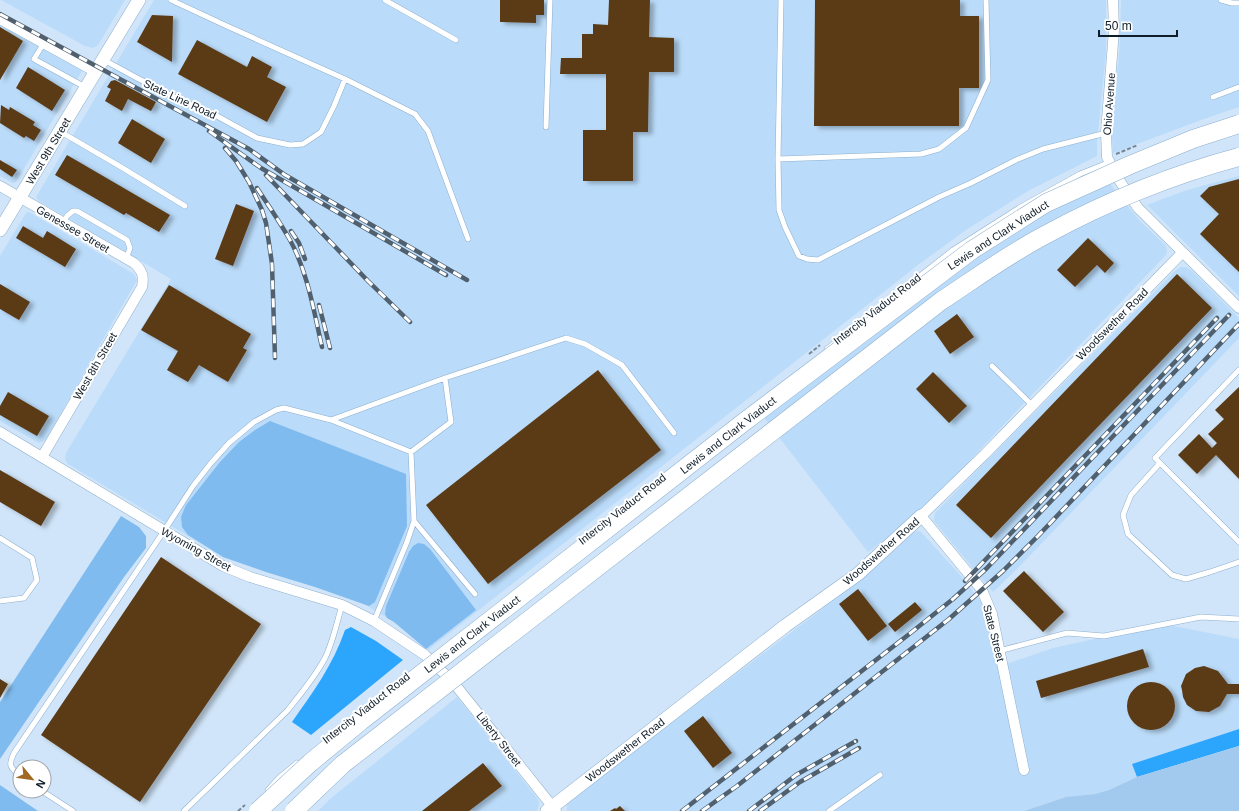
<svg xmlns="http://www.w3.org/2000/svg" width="1239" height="811" viewBox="0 0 1239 811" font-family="Arial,sans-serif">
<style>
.built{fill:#badbf9}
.green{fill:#80bbef}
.forest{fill:#2ca5fd}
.water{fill:#a2caee}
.building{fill:#5a3b19;filter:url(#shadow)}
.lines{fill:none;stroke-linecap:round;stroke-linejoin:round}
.service-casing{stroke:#8dafce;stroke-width:6}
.minor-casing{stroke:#8dafce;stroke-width:11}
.tertiary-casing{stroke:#8dafce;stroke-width:14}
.path{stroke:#758797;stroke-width:2;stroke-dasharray:4 2;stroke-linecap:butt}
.service{stroke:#fff;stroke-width:5}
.minor{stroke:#fff;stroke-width:10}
.tertiary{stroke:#fff;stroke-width:13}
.rail-casing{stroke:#50606e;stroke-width:4.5}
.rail{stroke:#fff;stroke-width:3;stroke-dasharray:9;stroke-linecap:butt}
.motorway-bridge-casing{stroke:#8dafce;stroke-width:19;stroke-linecap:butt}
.motorway-bridge{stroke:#fff;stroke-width:18}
.labels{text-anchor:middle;stroke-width:4;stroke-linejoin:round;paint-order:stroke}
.street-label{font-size:11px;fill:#0f1d28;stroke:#fff}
</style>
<defs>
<filter id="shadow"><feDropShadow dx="4.5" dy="2.5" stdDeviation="2" flood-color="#0004"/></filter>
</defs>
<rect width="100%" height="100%" fill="#d0e5f9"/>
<path class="built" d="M1 0H125L98 45 93 48 85 46Z
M154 0H1106V51L1097 142V156L1028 191 966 230 918 265 428 650 394 622 364 604 315 587 266 572 223 557 68 464 66 461 65 458 66 453 171 279 39 201 36 197Z
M1121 0H1239V107L1201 120 1113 153 1112 137 1120 41Z
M0 23 83 69 16 182 13 183 0 176Z
M1239 176V296L1147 205 1187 190Z
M1109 181 1115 191 1140 221 1165 245 1167 251 1166 255 946 485 901 527 868 552 761 414 991 243Z
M29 212 134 274 137 280 48 436 45 440 39 443 0 421V256L26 213Z
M1181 267H1186L1191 270 1239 318V338L1017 569 993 592 934 521V518L935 513 1176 270Z
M919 531 922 533 961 576 981 602 989 626 998 667 1053 648 1164 624 1239 639V729L1132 764 1137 777 1109 790 1095 794 1066 797 1024 811H567V805L570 800 863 578 914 532Z
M457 697 537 798 539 802 538 809 536 811H318L330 799Z"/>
<path class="green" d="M270 421 406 474 407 526 375 602 369 606 315 587 266 572 223 557 188 535 182 527 181 517 186 505 220 462 239 442 255 430Z
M121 516 139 527 146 536V548L124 577 0 759V702Z
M418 543 424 544 430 549 476 610 426 649 394 622 387 618 385 614 386 606 409 552 413 546Z
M0 785 38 811H0Z"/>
<path class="forest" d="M351 627 376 641 403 660 311 735 292 722C313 692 333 665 345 630Z
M1239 729V746L1137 777 1132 764Z"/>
<path class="water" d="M1239 746V811H1024L1066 797 1095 794 1109 790 1137 777Z"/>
<path class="building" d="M500 0H544V15H536V23L500 22Z
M609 0H650L649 37 674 38V72H649L648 132H633V181H583V130H606V74H560L561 58H582V34H593V24L608 25Z
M815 0H960V16H979V88H959V126H814Z
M152 15 173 16 172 62 137 42Z
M0 27 23 41 0 80Z
M197 40 247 67 252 56 272 67 267 77 286 87 267 122 178 74Z
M28 67 65 90 52 111 16 88Z
M115 80 156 102 151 111 128 99 122 111 105 101 111 89 107 87 111 81Z
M1 105 9 110 10 107 35 122 33 125 41 130 34 141 26 136 24 138 0 123Z
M132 119 165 139 151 163 118 143Z
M67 155 170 215 159 232 126 213 124 215 55 175Z
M0 160 17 170 12 177 0 169Z
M1239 179V272L1200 234 1219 214 1200 196 1209 187Z
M236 204 254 211 233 266 215 259Z
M23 226 43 238 47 231 76 249 65 267 16 238Z
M1088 238 1114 263 1105 273 1097 265 1075 287 1057 270Z
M1177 274 1212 308 991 538 956 505Z
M0 284 30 302 19 320 0 309Z
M169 285 251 334 243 348 247 350 228 382 199 365 188 382 167 370 178 351 141 330Z
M957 314 974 337 950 354 934 331Z
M598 370 661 450 488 584 426 505Z
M933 372 967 406 949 423 916 389Z
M1239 387V479L1216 455 1197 474 1178 455 1199 434 1212 448 1217 443 1208 434 1224 419 1215 410Z
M8 392 49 416 37 436 0 415V406Z
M0 470 55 502 41 526 0 502Z
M161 557 261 624 140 802 41 735Z
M1024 571 1064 612 1043 632 1003 591Z
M858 589 887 626 868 641 839 604Z
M915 602 922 610 895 632 888 624Z
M1143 649 1149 667 1041 698 1036 681Z
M1204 666 1218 671 1228 684H1239V694H1227L1220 706 1209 712 1196 711 1187 705 1183 697 1182 690 1181 686 1186 674 1195 668Z
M0 679 8 684 0 698Z
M1127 706a24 24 0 1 1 48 0a24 24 0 1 1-48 0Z
M703 716 732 753 713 768 684 731Z
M483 763 502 786 469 811H422Z
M620 806 625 811H610L615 808 616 809Z"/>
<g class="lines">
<g class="service-casing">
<path id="service" d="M171 0 229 27 345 79 415 114 428 131 468 239
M385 0 456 40
M781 0 778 159 921 154 939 149 966 128 988 80 986 0
M1221 0 1232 3H1239
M44 43 34 59 85 87
M104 60 137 78 180 100 217 116 257 138 290 145 303 144 321 132 334 106 345 79
M1213 97 1239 87
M546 127 550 0
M61 132 121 167 185 206
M778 159 779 210 785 227 799 256 807 259 818 260 939 197 971 183 1016 160 1043 149 1106 133
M63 223 67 216 73 211H77L127 240 130 248 126 259
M827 349 953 250 1019 208 1080 174 1110 162
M992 366 1032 405
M1239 370 1155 458 1239 542
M331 420 445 378
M1160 463 1131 495 1123 515 1128 534 1172 575 1186 579 1210 572 1239 562
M414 521 475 594
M0 538 32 558 37 580 24 598 0 601
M374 621 407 542 414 521 411 452 451 422 445 378 566 338 585 344 622 365 674 433
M999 651 1067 633 1104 636 1201 617 1239 619
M20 776C10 767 8 766 14 753L164 531 193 486 211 463 229 443 254 422 276 410 284 408 331 420 411 452
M268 790 280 777 297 763
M42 791 73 811
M184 811 287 711C300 695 315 677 325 658 333 642 337 622 342 605
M829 811 880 775"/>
</g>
<g class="minor-casing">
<path id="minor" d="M1113 0 1114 30 1106 133 1107 157 1117 177 1138 208 1239 308
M0 19 96 72
M0 186 134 263C143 271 144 277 142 287L42 457
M0 432 223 566 250 577 342 605 374 621 425 655 453 682 556 811
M1024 770 992 614 982 590 921 516 985 454 1182 253"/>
</g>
<g class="tertiary-casing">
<path id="tertiary" d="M0 230 139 0
M547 811 785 626 858 574 921 516"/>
</g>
<path class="path" d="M1116 154 1138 145
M809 354 820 345
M238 811 245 805"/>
<use href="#service" class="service"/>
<use href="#minor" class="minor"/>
<use href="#tertiary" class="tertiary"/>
<g class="rail-casing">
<path id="rail" d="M0 14 249 149 285 175 467 280
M209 131 261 168 446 275
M225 148 236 161 249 182 262 210 266 223 272 264 275 358
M266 175 368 281 410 322
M257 188C268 205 280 222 290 240 308 273 314 312 322 347
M291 231 299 243 305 259
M319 305 330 348
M965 581 1217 318
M682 811 908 635 953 599 986 569 1229 315
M702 811 737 786 949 619 1003 571 1038 536 1239 324
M749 811 796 775 856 741
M760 811 800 782 859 748"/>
</g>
<use href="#rail" class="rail"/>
<g class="motorway-bridge-casing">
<path id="motorway-bridge" d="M258 811 310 763 361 721 744 422 972 250 1046 203 1130 165 1193 139 1239 124
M294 811 343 764 941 301C976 278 1010 253 1047 234 1108 201 1172 175 1239 157"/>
</g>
<use href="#motorway-bridge" class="motorway-bridge"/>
</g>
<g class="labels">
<g class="street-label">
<text transform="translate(180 99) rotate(25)" y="4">State Line Road</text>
<text transform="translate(1109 104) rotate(-86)" y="4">Ohio Avenue</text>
<text transform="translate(48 151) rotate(-59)" y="4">West 9th Street</text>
<text transform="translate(73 229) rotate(30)" y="4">Genessee Street</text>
<text transform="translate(998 235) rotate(-33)" y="4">Lewis and Clark Viaduct</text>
<text transform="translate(877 309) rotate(-38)" y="4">Intercity Viaduct Road</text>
<text transform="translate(1112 324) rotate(-45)" y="4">Woodswether Road</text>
<text transform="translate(95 366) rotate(-60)" y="4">West 8th Street</text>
<text transform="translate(728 435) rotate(-38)" y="4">Lewis and Clark Viaduct</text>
<text transform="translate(622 509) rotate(-38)" y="4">Intercity Viaduct Road</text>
<text transform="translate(196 549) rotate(29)" y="4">Wyoming Street</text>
<text transform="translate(881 551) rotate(-41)" y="4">Woodswether Road</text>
<text transform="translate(994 633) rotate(76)" y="4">State Street</text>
<text transform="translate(472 634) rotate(-38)" y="4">Lewis and Clark Viaduct</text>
<text transform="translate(366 708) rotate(-38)" y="4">Intercity Viaduct Road</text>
<text transform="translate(499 739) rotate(52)" y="4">Liberty Street</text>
<text transform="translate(625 750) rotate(-38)" y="4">Woodswether Road</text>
</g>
</g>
<g transform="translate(32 779) rotate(119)"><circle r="19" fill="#ffffff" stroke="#9fa5a9"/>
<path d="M0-3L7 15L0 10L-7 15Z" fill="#a16926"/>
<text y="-6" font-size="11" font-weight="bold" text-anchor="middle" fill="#0f1d28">N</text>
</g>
<path d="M1099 30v6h78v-6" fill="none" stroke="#0f1d28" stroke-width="2"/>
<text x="1105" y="30" font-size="12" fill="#0f1d28" stroke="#ffffff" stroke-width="3" paint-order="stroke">50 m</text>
</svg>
